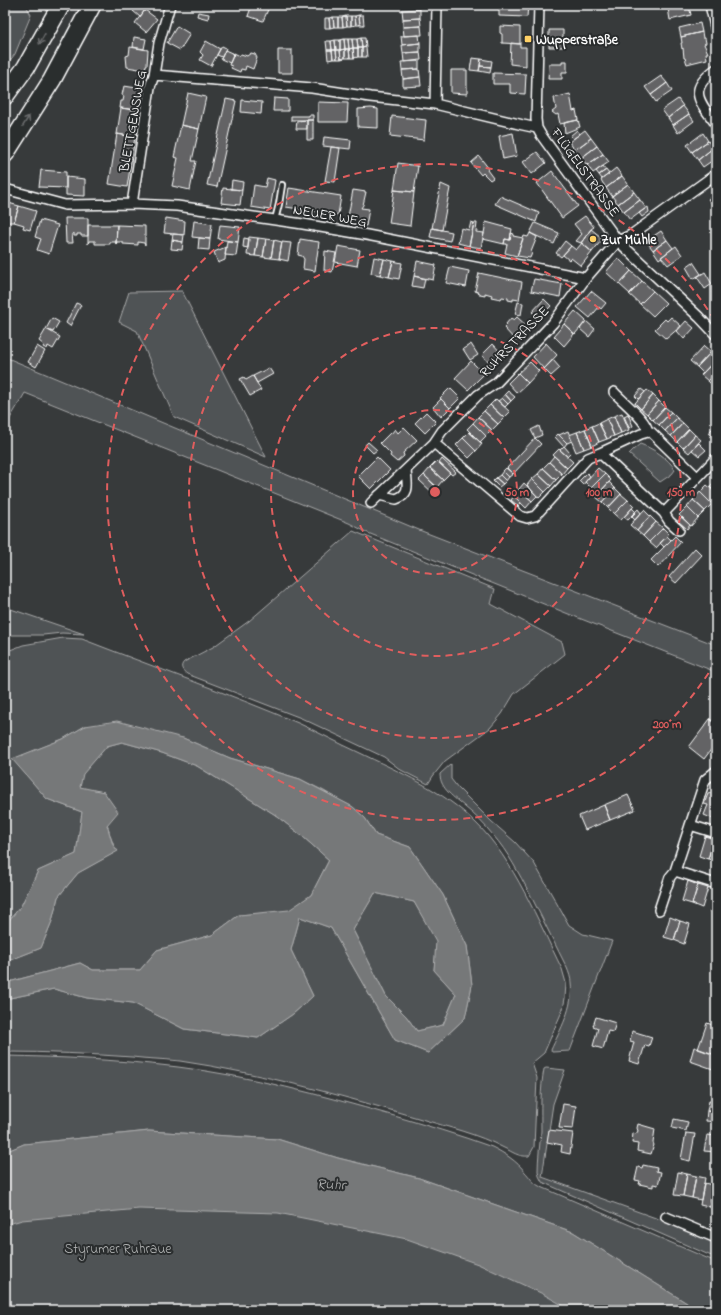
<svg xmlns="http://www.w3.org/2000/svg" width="721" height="1315" viewBox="0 0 721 1315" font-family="'Indie Flower',sans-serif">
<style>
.green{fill:#505354;stroke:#a8a9aa}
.water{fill:#767879;stroke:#adaeaf;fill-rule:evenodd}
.building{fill:#636465;stroke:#fff}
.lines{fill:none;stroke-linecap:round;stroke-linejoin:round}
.service-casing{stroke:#fff;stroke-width:8}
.minor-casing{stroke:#fff;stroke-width:12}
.motorway-casing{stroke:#fff;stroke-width:20}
.service{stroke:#2a2d2e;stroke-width:4.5}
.minor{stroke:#2a2d2e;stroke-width:9}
.motorway{stroke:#2a2d2e;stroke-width:17}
.oneway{stroke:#6a6c6d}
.ring{fill:none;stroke:#e05e5e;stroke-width:2;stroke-dasharray:7 5}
.poi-dot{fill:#ffd166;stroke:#2a2d2e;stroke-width:1.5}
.labels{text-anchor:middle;stroke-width:4;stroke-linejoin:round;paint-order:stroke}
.poi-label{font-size:14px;font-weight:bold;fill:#fff;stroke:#2a2d2e;text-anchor:start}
.street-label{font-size:14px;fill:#fff;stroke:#2a2d2e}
.park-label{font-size:14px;fill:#b0b2b2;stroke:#2a2d2e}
.water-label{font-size:15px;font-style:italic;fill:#b4b5b5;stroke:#2a2d2e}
.centre{fill:#e05e5e;stroke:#2a2d2e;stroke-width:2}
.ring-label{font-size:12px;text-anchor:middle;font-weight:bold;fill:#e05e5e;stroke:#2a2d2e;stroke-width:4;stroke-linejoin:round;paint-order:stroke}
</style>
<rect width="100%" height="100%" fill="#373a3b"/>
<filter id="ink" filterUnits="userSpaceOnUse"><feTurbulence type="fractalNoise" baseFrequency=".025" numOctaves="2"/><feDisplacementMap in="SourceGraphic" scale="8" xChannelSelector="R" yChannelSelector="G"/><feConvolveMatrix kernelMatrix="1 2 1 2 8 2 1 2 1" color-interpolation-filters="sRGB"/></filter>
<g filter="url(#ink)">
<path class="green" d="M5 5H26L31 15 15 54 5 67Z
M182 291 266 457 174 417 137 331 119 322 129 292Z
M5 357 419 530 716 645V672L566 613 368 533 349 523 25 393 5 427Z
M640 444C652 448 669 458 675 470L672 474 660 482 629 454 633 450Z
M353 531 495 589 491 604 562 642 565 654 514 694 502 714 490 728 445 761 433 776 428 784 401 770 384 757 301 718 187 674C183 671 179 667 184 662L213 647 249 621Z
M5 607 84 634 62 633 43 635H5Z
M63 638 82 639C154 667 227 693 298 723 318 732 338 743 358 752 399 772 443 790 476 823 514 860 538 921 562 969L566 983 565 998 563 1009 544 1053 532 1063 537 1078 534 1147 529 1156C518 1157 513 1152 504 1148 478 1134 447 1127 418 1118 340 1095 261 1073 180 1061 164 1059 148 1059 132 1057 90 1054 47 1052 5 1052V999L54 989 87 998 133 1003 184 1029 258 1038 293 1014 313 996 291 950 300 917 331 928 395 1040 428 1053 465 1018 472 985 467 946 443 895 410 847 376 835 365 818 353 807 339 800 324 791 300 779 230 758 183 738 85 726 63 739 13 759 47 799 82 812 76 854 38 871 21 906 5 925V652L23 645Z
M122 742 162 753 197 766 274 814 302 836 329 860 311 895 289 911 239 915 212 935 157 950 140 970H93L80 963 5 983V962L41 948 52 921 58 897 78 873 117 851C106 833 106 813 104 792L80 788 82 774 107 746Z
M451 764V779L458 788 491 821 515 842 534 863 569 925 583 934 612 941 570 1051 552 1052 551 1050C560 1030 574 1007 571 983 571 978 569 973 567 968 555 943 542 919 530 894 519 874 508 852 493 835 485 825 475 815 465 807 455 798 440 789 440 774Z
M375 893 414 902 437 941 434 970 456 994 443 1025 417 1031 406 1016 386 996 353 930Z
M5 1056C63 1057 120 1060 178 1067 250 1076 321 1095 391 1115 425 1125 459 1135 492 1147 504 1153 517 1161 525 1172 530 1177 532 1182 539 1186L716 1262V1310H698L573 1232 419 1178 338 1158 277 1139 149 1131 24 1144 5 1152Z
M546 1068 565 1070 553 1104 542 1177 664 1221 716 1243V1258L542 1182 539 1176 538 1171C538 1158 540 1144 541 1131 541 1110 540 1090 544 1069Z
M335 1196 644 1310H5V1198Z"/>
<path class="water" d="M117 721 183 738 230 758 300 779 353 807 365 818 376 835 410 847 443 895 467 946 472 985 465 1018 428 1053 395 1040 331 928 300 917 291 950 313 996 293 1014 258 1038 184 1029 133 1003 87 998 54 989 5 999V983L80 963 93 970H140L157 950 212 935 239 915 289 910 311 895 329 860 302 836 274 814 197 766 162 753 122 742 107 746 83 774 80 787 104 792 118 812 107 825 113 845 118 851 78 873 58 897 52 921 41 948 5 962V925L21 906 38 871 76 854 82 812 47 799 12 759 63 739 85 726ZM375 893 414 902 436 941 434 970 456 994 443 1025 417 1031 406 1016 386 996 353 930Z
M149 1131 277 1139 338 1158 419 1178 573 1232 698 1310H571L543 1294 478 1264 407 1239 278 1213 139 1209 22 1220 5 1225V1152L24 1144Z"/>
<path class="building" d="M137 5 145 10 140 17 133 11Z
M252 5H270L263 21 248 16Z
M499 5H528L527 17 499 16Z
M550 5H566V7H550Z
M667 5H683L668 8Z
M683 5H689L691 15 670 20 668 8Z
M420 9V18L403 19 402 10Z
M145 10 157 19 146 32 135 23Z
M198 12 209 14 208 19 197 16Z
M359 15H363L364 25H360Z
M359 15 360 25H356L355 16Z
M346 16H351V26H347Z
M346 16 347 26 343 27 342 17Z
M351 16H355L356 25 351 26Z
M333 17 334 27 330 28 329 18Z
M333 17H338V27H334Z
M338 17H342L343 27H338Z
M325 18H329L330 28H325Z
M420 18 421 26 403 27V19Z
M700 23 702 32 681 37 679 28Z
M177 26 190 34 180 50 167 43Z
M421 26 422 35 404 36 403 27Z
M500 26 520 27V44L502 43V34L500 33Z
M549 30H563V47H549Z
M702 32 703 38H705L706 43 704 44 708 53H706L707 59 687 64 685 58H684L683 48 682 49 681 43H682L681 37Z
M419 35 420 43 402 45 401 36Z
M134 37 146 39 144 49 133 47Z
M361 38H365L366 47 362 48Z
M361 38 362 48H358L357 39Z
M344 39 345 49 340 50V40Z
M344 39H348L349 49H345Z
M348 39H352L353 48 349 49Z
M352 39H357L358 48H353Z
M335 40H340V50H336Z
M335 40 336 50H332L331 41Z
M206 41 220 49 211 66 200 60 203 55 200 52Z
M326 41H331L332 50H327Z
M420 43V52L403 53 402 45Z
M511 43 520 44V47H526V66L510 64Z
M222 46 226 48 222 57 217 55Z
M130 47 148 50 147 65H146L145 70 127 67 126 56 129 55Z
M366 47 367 57H362V48Z
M353 48 354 58H350L349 49Z
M353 48H358V57L354 58Z
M358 48H362V57H358Z
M345 49V58L341 59 340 50Z
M345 49H349L350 58H345Z
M225 50 234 54 230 63 221 59Z
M278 50H292V73H278Z
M327 50H332L333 59 328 60Z
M332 50H336L337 59H333Z
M336 50H340L341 59H337Z
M420 52 421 60 404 62 403 53Z
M234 53 240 56 241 54 247 56 251 53 255 54 257 58 253 69 246 66 245 70 241 69 240 72 231 68 232 66 229 65Z
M472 58 481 59 479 71 470 70Z
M481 59 492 61 491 67 480 66Z
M419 61V69L402 70 401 62Z
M562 61H567V72H562V79H548L549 64H562Z
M480 66 491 67 490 73 479 71Z
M419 69 420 77 403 79 402 70Z
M451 70H467V94L451 93Z
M493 73 526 74 525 94 510 93V84H493Z
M661 76 667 83 651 95 645 87Z
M420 77 421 86 403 87V79Z
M667 83 672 91 656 102 651 95Z
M124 86 143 89 140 110 120 108 121 101H123L124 96 122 95Z
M188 93 206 97 199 129 181 125Z
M570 94 573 111 576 110 578 120 560 124 558 114 556 115 552 112 556 109 554 98Z
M274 98 288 99V111H273Z
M226 99 236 101 217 187 207 185Z
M678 99 683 106 668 118 662 110Z
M242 100 262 102 261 114 241 112Z
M318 102 348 103 347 122H318Z
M683 106 689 114 673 125 668 118Z
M121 108 140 111 135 137 117 134Z
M371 108 378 109V128L358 127V109Z
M689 114 694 121 678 133 673 125Z
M309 115H313V120H291V116H309Z
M392 116 426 120 424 140 390 136Z
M307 120V129H296L297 121Z
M307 120H313V140H307Z
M578 120 580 127 565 133 564 123Z
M181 125 199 129 192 161H196L190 190 172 186 178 158 174 157Z
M577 130 580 134 573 139 570 136Z
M585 130 591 138 575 150 569 142Z
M513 133 517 156 503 159 499 136Z
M703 133 708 141 692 152 687 145Z
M117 134 135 137 127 187 109 184Z
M324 137 351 140 350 149 323 146Z
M591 138 597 146 581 158 575 150Z
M708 141 713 148 698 160 692 152Z
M597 146 603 154 587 165 581 158Z
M331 147 340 148 335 182 325 181Z
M713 148 716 152V158L703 167 698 160Z
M537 152 546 163 532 174 523 162Z
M603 154 609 162 593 173 587 165Z
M479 156 489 169 487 170 493 178 490 180 483 173 481 175 471 163Z
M398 163 418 166 414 192 394 190Z
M603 166 606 170 599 175 596 171Z
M616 168 622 176 606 188 601 180Z
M41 170 66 172V188L39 187Z
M606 170 609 174 602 179 599 175Z
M552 171 578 206 562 218 537 183Z
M622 176 628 184 612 196 606 188Z
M66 177 85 179V196L66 195Z
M267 178 275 180 270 210 251 207 254 185 265 187Z
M232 180 243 182 242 190 231 189Z
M441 184 450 188 442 230 432 228Z
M628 184 634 192 618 204 612 196Z
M223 188 242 190 240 205 221 203Z
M289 188 341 196 338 215 286 207Z
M353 190 366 192 363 205 361 208 369 209 366 226 347 222Z
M394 190 414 192 410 226 389 223Z
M634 192 640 200 624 212 618 204Z
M716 195V209L708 199 712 196 713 197Z
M500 196 539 213 536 222 495 204Z
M640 200 646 208 630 220 624 212Z
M5 202 19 206 14 222H9L8 224H7L5 229Z
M19 206 36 211 30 230 23 228 24 225 14 222Z
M648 207 649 212 642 217 639 213Z
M585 216 594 227 591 229 581 243 576 241 582 234 574 224Z
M65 218H88V236H81V234H77V236H74V233L72 234 73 243H66Z
M166 218 185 221 184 235 164 233Z
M40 220 58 225 49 254 37 250 41 239 35 237Z
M194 221 212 224 210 239 192 237Z
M471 222 474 223 469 246 458 243 461 228 469 230Z
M486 222 512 229 510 240 505 239 504 244 483 239Z
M474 223H477L476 232 484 233 481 248 469 246Z
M535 223 559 233 554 244 530 233Z
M88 225H117L116 244V242H110V244H95V241H89L88 244Z
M117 225 145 226V245L144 243 138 242V245L123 244V242H117L116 244Z
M220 225 240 227 238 242 218 239Z
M432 228 452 232 450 241 430 237Z
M591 229 601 237V241L592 252 581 243Z
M661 231 667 240 653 250 646 241Z
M511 233 514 234 513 236 523 238 517 256 505 253 507 244H504L505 239 510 240Z
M530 233 537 237 531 252 532 253 530 258 517 256 524 236 528 237Z
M173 234 184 235 183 242 172 240Z
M249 237 258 238 255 256 247 255Z
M199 238 210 239 209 250 198 249Z
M244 238 249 239 248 248 243 247Z
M258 238 266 239 263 257 255 256Z
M266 239 274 240 271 258 263 257Z
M300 239 319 242 315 271 303 269 304 259 302 256 298 255Z
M172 240 183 242 182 250 171 249Z
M274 240 282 242 279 259 271 258Z
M667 240 673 248 659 259 653 250Z
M227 241 238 242 236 256 225 255Z
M565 241 571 246 561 257 556 253Z
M282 242 291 243 288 261 279 259Z
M582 243 592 252 581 266 571 258 569 260 563 255 571 246 576 250Z
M338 246 360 250 357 266 335 262Z
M676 246 682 255 668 265 661 257Z
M226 247 225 260 218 263 214 252Z
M325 251 336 253 332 272 324 270Z
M374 257 384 259 380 275 371 273Z
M618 258 631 271 619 284 606 272Z
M384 259 393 261 389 277 380 275Z
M393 261 402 263 399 279 389 277Z
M417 261 436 265 433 280 414 276Z
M693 262 701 274 693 279 686 267Z
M450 267 469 271 466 287 446 283Z
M631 271 642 281 630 294 619 284Z
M705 272 712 284 705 289 697 277Z
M479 273 522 282 519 300 513 299V301L508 300V298L502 297 501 299 491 297 492 295 485 293V296L480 295V293L475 291Z
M414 276 425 279 423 288 412 286Z
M534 279 562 284 560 297 531 291Z
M642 281 653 291 640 304 629 294Z
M591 291 606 303 601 309 599 307 590 318 577 307Z
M653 291 666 303 653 316 640 304Z
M544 299 551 306 539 318 532 312Z
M518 302 523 303 521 315 515 314Z
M76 303 81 305 70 326 66 323Z
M575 311 586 321 575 334 564 324Z
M517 317 529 328 516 341 504 328 507 325 506 324 511 318 514 320Z
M671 317 681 326 666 339 655 329 665 319 667 321Z
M52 318 59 322 53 332 46 329Z
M586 321 595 329 589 337 580 329Z
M686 321 694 328 684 339 677 331Z
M564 324 574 334 564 346 554 336Z
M46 329 60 337 53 349 48 346 47 349 43 347 44 345 39 341Z
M546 343 557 355 544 369 533 357Z
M471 344 478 355 470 360 463 349Z
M493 344 503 355 492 366 482 355Z
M37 346 45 351 36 367 28 362Z
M704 346 711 352 697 367 690 361Z
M711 352 716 357V360L703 373 697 367Z
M553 360 560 368 551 376 544 369Z
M715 360 716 372 708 381 701 375Z
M471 361 484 374 468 390 455 378Z
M530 362 539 371 528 383 518 373Z
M269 368 273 374 257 383 253 376Z
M716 372V385L714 387 708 381Z
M518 373 528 383 517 393 508 383Z
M253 376 261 390 250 396 240 379 244 377 246 380Z
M450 388 460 398 450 408 440 398Z
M641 389 645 392 638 399 635 396Z
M647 390 653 395 641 409 635 403Z
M508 391 515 397 511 401 505 394Z
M505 394 511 401 508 404 502 398Z
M653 395 659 401 647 414 641 409Z
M502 398 508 404 505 407 498 401Z
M441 399 450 408 441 417 433 407Z
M496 399 510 412 504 418 490 405Z
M659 401 665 407 653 420 647 414Z
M490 405 504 418 498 424 484 411Z
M665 407 671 412 659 425 653 420Z
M484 411 498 424 492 430 478 417Z
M426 412 436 422 425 433 415 423Z
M671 412 677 418 665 431 659 425Z
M622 413 629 430 621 433 614 416Z
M628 414 633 426 629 428 624 416Z
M614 416 621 433 614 436 607 419Z
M478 417 492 430 486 436 473 423Z
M677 418 683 423 671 436 665 431Z
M607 419 614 436 607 439 599 423Z
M473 423 486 436 480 442 467 429Z
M599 423 607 439 599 442 592 426Z
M683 423 689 429 677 442 671 436Z
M539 426 542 435 535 438 531 430Z
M592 426 599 442 592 446 585 429Z
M715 426 716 427V440L708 433Z
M404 427 417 440 403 453 404 456 397 462 390 456 391 454 380 443 390 433 391 434 395 429 398 433Z
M585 429 592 446 584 449 577 432Z
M689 429 695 435 683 448 677 442Z
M568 431 572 441 567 443 559 435Z
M469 432 482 444 476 451 463 438Z
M577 432 584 449 576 452 569 435Z
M558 434 567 443 564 447 555 437Z
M695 435 701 440 689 453 683 448Z
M463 438 476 451 469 458 456 445Z
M535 438 541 444 513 474 507 468Z
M368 442 377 450 373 453 365 445Z
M699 443 706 450 699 456 692 450Z
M564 446 570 453 567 456 560 450Z
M559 449 573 462 567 468 553 455Z
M554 456 567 468 562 474 549 462Z
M377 457 390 470 371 489 358 476Z
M442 459 456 472 452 475 439 463Z
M437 461 450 473 443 480 430 468Z
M549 462 562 474 556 480 543 468Z
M430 468 443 480 437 487 424 475Z
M506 468 513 474 509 477 503 471Z
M543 468 556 480 551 486 538 474Z
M598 468 605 474 591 488 585 482Z
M503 471 509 477 506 481 500 475Z
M587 473 590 476 583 485 579 481Z
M538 474 551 486 545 492 532 479Z
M605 474 611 480 598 494 591 488Z
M424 475 438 489 434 494 419 480Z
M500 475 506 481 503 484 496 478Z
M496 478 503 484 499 487 493 481Z
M532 479 545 492 539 498 527 485Z
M609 482 615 488 602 502 596 497Z
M524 483 537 496 532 501 519 489Z
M713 483 716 486V493L710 487Z
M707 485 716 493V500L712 504 700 492Z
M615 488 621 494 608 508 602 502Z
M519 489 532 501 526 508 513 495Z
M700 492 712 504 705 511 693 500Z
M621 494 628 500 614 514 608 508Z
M514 496 521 503 518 506 511 500Z
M628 500 634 506 621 520 614 514Z
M693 500 705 511 698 518 687 507Z
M687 507 698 518 691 526 679 515Z
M632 508 636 512 628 520 624 517Z
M638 509 641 513 635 520 631 516Z
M644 510 650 516 637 531 630 525Z
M650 516 656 522 643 536 637 531Z
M682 517 690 525 687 529 678 521Z
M656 522 663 528 649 542 643 536Z
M663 528 669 534 656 548 649 542Z
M667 536 671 540 664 547 660 543Z
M675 536 681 542 658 567 651 560Z
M695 548 702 555 676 583 669 577Z
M710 719 716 724V743L704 759 689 747Z
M713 792 716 793V820L704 815 708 805 704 804 708 794Z
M628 795 635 810 610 820 604 805Z
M604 805 610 820 585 830 579 816Z
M705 836 714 839 708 859 699 856Z
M714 839 716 840V861L708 859Z
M688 881 698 885 692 904 682 901Z
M698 885 708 888 702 908 692 904Z
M716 891V913L710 911Z
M670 917 680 921 674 940 664 937Z
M680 921 690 924 684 944 674 940Z
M596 1017 616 1023 613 1032 608 1031 603 1049 593 1046 598 1028 593 1026Z
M707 1023 716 1026 715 1055 698 1049Z
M632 1031 652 1037 649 1046 645 1045 639 1064 629 1061 634 1042 630 1041Z
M694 1047 716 1055V1061L713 1069 690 1061Z
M709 1101 716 1102V1112L707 1111Z
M563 1104 576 1106 573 1129 559 1128Z
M707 1111 716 1112V1122L706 1121Z
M674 1119 688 1122 686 1131 672 1128Z
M638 1124 655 1129 653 1143 654 1145 651 1154 637 1151 638 1144 632 1143 633 1133 636 1134 638 1131 637 1128Z
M549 1130 573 1133 570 1154 561 1152 562 1145 547 1142Z
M686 1133 695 1134 690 1161 681 1159Z
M707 1135 716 1136V1152L704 1151Z
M643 1165 657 1168 656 1171 661 1172 658 1185 653 1184V1187L639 1184 640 1181 635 1180 638 1167 642 1168Z
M678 1172 687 1174 683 1196 674 1195Z
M687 1174 696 1176 692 1198 683 1196Z
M696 1176 705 1178 701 1200 692 1198Z
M704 1183 713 1185 709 1207 700 1205Z
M713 1185 716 1186V1208L709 1207Z"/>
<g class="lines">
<g class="service-casing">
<path id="service" d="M275 220 279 204 282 185"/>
</g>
<g class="minor-casing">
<path id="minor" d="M539 5 536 119 537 128 541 135 618 241 699 317 716 335
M710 5 716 31
M716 69C687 90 699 101 716 124
M154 75 312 88 370 97 435 104 523 125 537 128
M435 104 437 5
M5 189 65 205 132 204 177 206 303 224 367 235 586 278
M132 204 150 87 154 75 159 43 170 5
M614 392C622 401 647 420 648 432
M434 443 520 516 527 518 535 516 588 458 600 453 664 513 716 458
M600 453 641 434 648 432H651L697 477
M379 495 396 499C411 494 407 484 406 470
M371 503 434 443 442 431 478 395 496 383 553 323 586 278 618 241 631 235 716 174
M664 513 669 521 679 530
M690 825 716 833
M675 871 716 884
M659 910 670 877 675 871 705 780 716 771
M666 1217 716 1238"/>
</g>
<g class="motorway-casing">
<path id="motorway" d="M5 96 26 67 61 5
M5 154 52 80 92 5"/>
</g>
<use href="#service" class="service"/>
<use href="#minor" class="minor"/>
<use href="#motorway" class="motorway"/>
</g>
<defs><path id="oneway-shaft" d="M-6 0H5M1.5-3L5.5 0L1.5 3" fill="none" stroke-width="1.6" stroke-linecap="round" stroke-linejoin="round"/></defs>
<g class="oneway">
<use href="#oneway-shaft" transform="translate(42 39) rotate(119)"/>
<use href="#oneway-shaft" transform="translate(26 121) rotate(-58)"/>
</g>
</g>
<g class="ring">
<circle cx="435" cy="492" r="82"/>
<circle cx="435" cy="492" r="164"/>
<circle cx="435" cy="492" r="246"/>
<path d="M715 663A328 328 0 1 1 715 321"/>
</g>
<g class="poi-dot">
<rect x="524" y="35" width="8" height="8" rx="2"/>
<circle cx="593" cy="239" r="4"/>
</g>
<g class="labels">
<g class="poi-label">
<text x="536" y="44">Wupperstraße</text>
<text x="601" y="244">Zur Mühle</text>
</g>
<g class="street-label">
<text transform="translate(132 121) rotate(-80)" y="5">BLETTGENSWEG</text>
<text transform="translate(586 172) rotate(54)" y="5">FLÜGELSTRASSE</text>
<text transform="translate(330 215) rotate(10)" y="5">NEUER WEG</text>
<text transform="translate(514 341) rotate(-46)" y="5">RUHRSTRASSE</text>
</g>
<g class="park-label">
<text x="118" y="1253">Styrumer Ruhraue</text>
</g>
<g class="water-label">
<text transform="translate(331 1184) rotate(2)" y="5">Ruhr</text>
</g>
</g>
<circle cx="435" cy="492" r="6" class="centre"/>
<g class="ring-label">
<text x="517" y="496">50 m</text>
<text x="599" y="496">100 m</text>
<text x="681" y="496">150 m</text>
<text x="667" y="728">200 m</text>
</g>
<rect width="721" height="1315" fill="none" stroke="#2a2d2e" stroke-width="20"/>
<rect x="10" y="10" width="701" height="1295" fill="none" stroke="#fff" stroke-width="1.5" filter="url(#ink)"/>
</svg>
